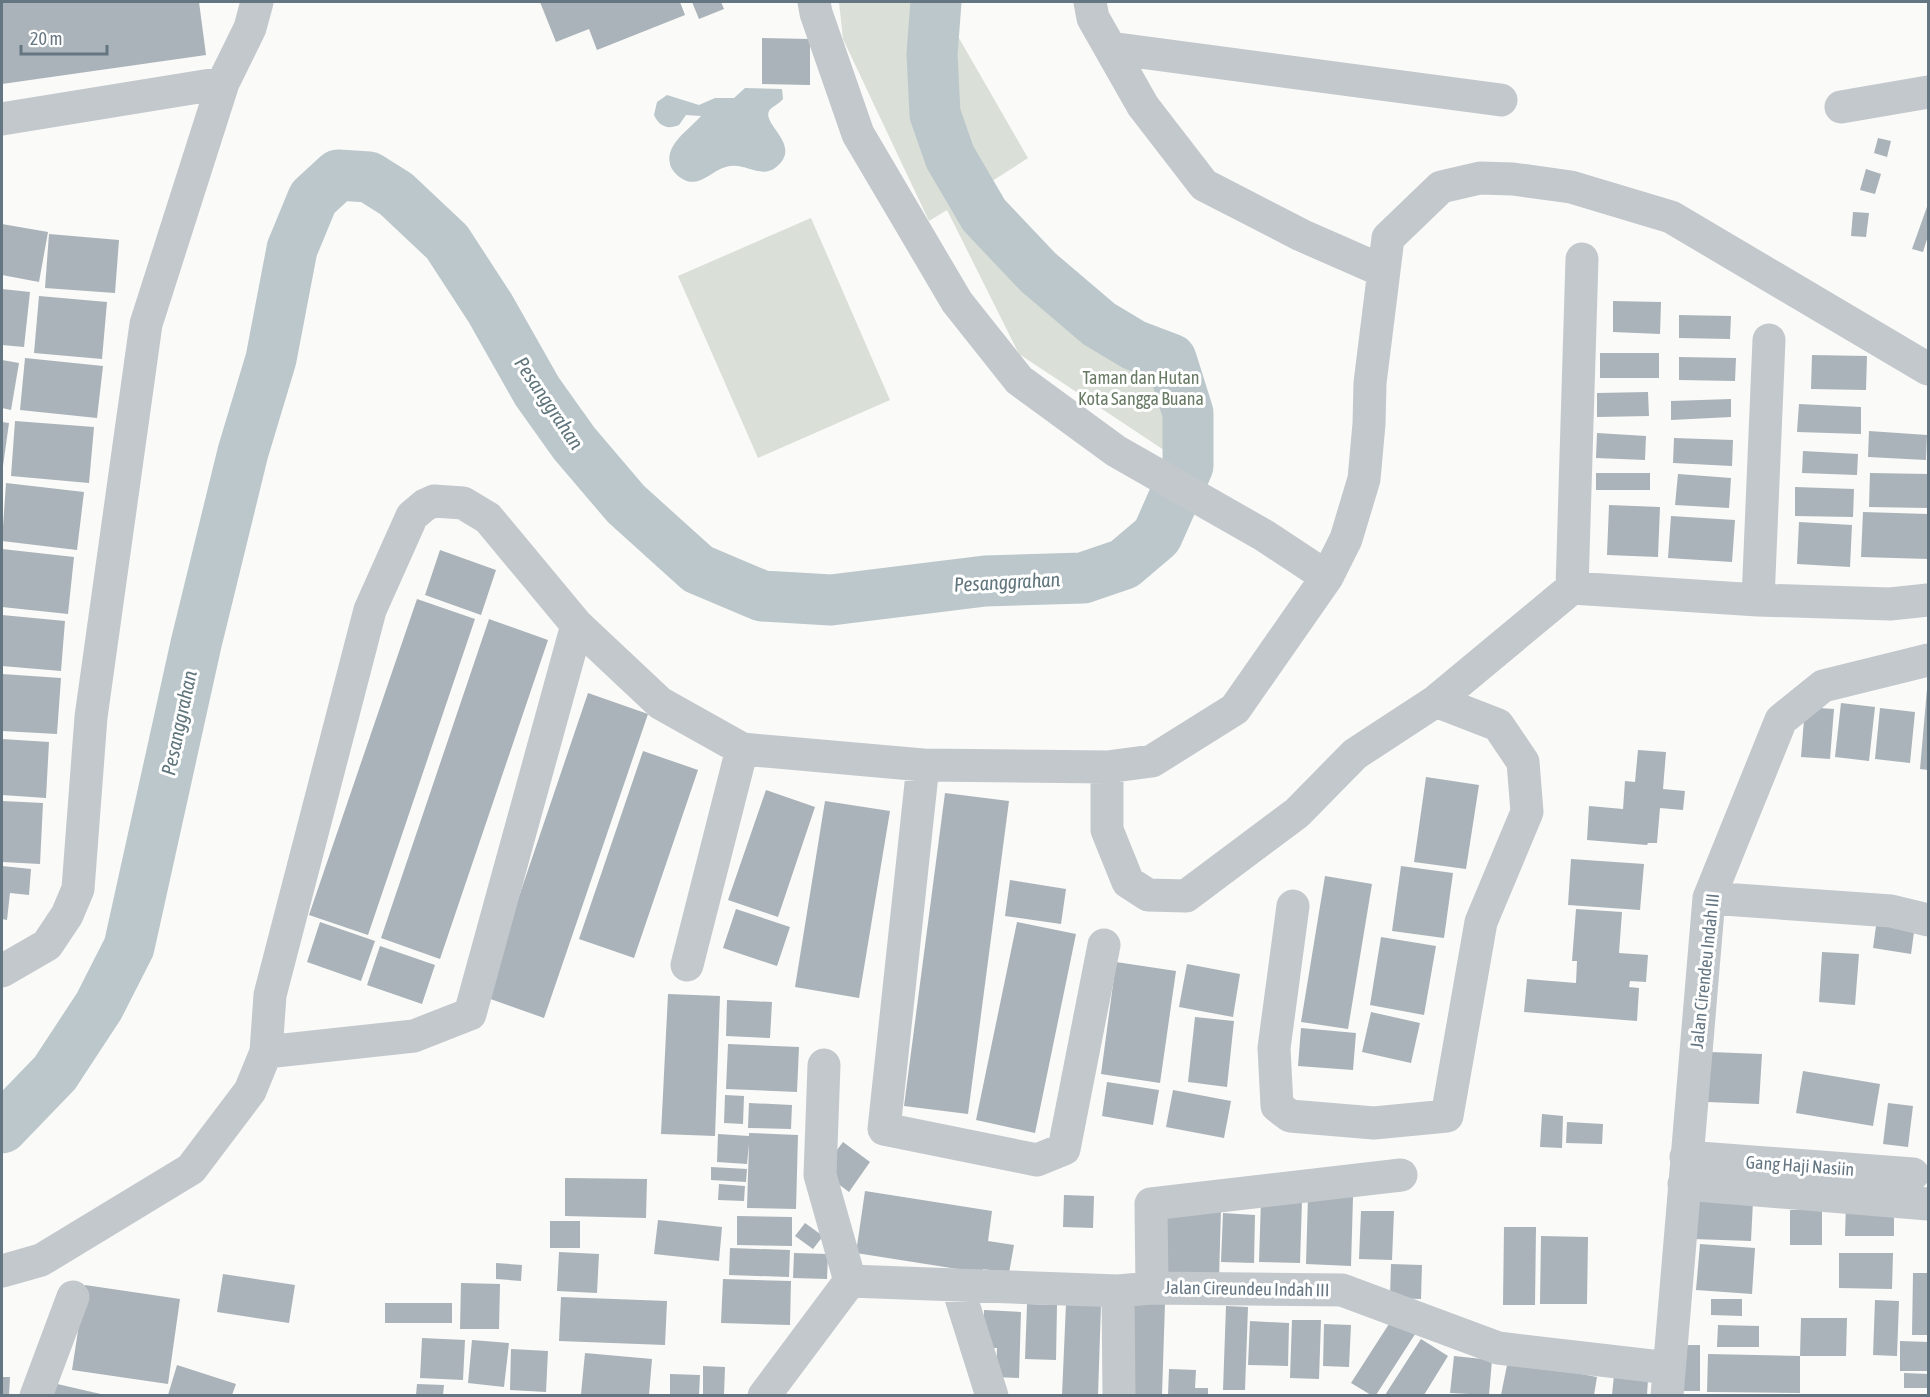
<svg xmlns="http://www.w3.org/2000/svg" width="1930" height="1397" viewBox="0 0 1930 1397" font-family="'Asap Condensed',sans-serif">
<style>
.green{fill:#dadfd7}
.water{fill:#bbc7cb}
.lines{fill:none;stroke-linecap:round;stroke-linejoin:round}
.river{stroke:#bbc7cb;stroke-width:51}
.building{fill:#aab3b9}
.minor{stroke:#c3c8cc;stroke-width:33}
.labels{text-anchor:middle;stroke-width:6;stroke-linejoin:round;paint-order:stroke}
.park-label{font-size:18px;fill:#687a64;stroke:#fff}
.street-label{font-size:18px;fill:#657683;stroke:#fff}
.water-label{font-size:20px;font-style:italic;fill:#60757c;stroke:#fff}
</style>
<rect width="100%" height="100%" fill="#fafaf8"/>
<path class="green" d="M839 2H958L952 26 1028 158 972 194 984 215 1038 272 1098 324 1134 345 1171 359 1188 413V466L1019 354 947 210 929 221 843 39Z
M811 218 890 400 758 458 678 276Z"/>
<path class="water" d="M745 88 782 89 783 99C779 104 771 107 769 111 762 125 804 146 775 168 761 178 746 164 731 166 713 167 700 191 681 178 676 175 671 169 670 164 665 144 690 129 701 116L686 115 679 125C667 130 659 126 654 115L657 102 667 95 699 105 715 98H734Z"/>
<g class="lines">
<path class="river" d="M2 1128 55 1073 99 1006 129 947 196 644 243 452 271 359 292 249 313 198 338 175 369 177 396 194 447 242 490 308 537 391 574 443 626 504 698 569 762 596 831 600 985 581 1083 578 1124 564 1157 536 1188 466V413L1171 359 1134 345 1099 324 1038 272 984 215 950 157 935 114 932 54 936 2"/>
</g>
<path class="building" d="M2 2H199L206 55 2 84Z
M540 2H680L685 15 597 50 589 29 556 42Z
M692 2H721L724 9 699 19Z
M762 38 810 39V85L762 84Z
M1878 138 1891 141 1887 157 1874 153Z
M1866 169 1881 174 1875 194 1860 190Z
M1928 204V236L1923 252 1912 249Z
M1853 212 1869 213 1866 237 1851 236Z
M2 224 48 232 39 282 2 275Z
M49 234 119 240 115 293 45 288Z
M2 289 30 292 24 347 2 345Z
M39 296 107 302 102 359 34 353Z
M1613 301 1661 302 1660 334 1613 332Z
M1679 315 1731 316 1730 339 1679 338Z
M1600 353H1659V378H1600Z
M1812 355 1867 356 1866 390 1811 389Z
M1679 357 1736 358 1735 381 1679 380Z
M25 358 103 366 97 418 20 410Z
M2 360 19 363 11 410 2 408Z
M1648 392 1649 416 1597 417V393Z
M1731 399V417L1671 420V401Z
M1799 404 1861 407V434L1797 432Z
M15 421 94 427 89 483 11 476Z
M2 422 9 423 3 466H2Z
M1869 431 1927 435 1926 460 1868 457Z
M1597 433 1646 436 1645 460 1596 458Z
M1674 438 1733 440 1732 466 1673 463Z
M1803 451 1858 454 1857 475 1802 473Z
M1596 473H1650V490H1596Z
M1870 473 1928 474V508L1869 507Z
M1678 474 1731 478 1729 508 1675 505Z
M6 483 84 492 77 550 2 541Z
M1795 487 1854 489 1853 517 1795 516Z
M1609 505 1660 507 1658 557 1607 555Z
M1863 512 1928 514V559L1861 557Z
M1671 516 1735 520 1732 562 1668 558Z
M1799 522 1852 525 1850 567 1797 564Z
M2 549 74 557 68 614 2 607Z
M440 550 496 570 481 615 425 595Z
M417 599 475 619 368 935 309 915Z
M2 615 65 621 61 671 2 666Z
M489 619 548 640 440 959 381 938Z
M2 674 61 678 57 734 2 731Z
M1927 689H1928V770L1920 769Z
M588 693 648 714 544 1018 485 997Z
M1841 703 1875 707 1869 761 1835 757Z
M1805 707 1834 709 1830 759 1801 757Z
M1880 708 1915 712 1910 763 1875 759Z
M2 739 49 742 46 798 2 795Z
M1638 750 1666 752 1663 789 1685 791 1683 810 1660 808 1657 843H1648L1647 845 1587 840 1589 806 1623 809 1625 781 1635 782Z
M643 751 698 770 634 958 579 939Z
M1426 777 1479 785 1466 869 1414 862Z
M766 790 815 807 778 917 728 900Z
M945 793 1009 801 968 1114 904 1106Z
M2 801 43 803 40 864 2 862Z
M825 801 890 811 859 998 795 987Z
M1571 859 1644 864 1640 910 1568 905Z
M2 866 31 869 29 895 10 893 7 920 2 919Z
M1401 866 1453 873 1444 938 1392 931Z
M1325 876 1372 884 1348 1029 1301 1022Z
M1010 880 1066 889 1061 924 1005 916Z
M736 909 790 927 777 966 723 948Z
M1576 909 1622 912 1619 953 1648 955 1646 982 1630 981 1629 987 1639 988 1637 1021 1524 1012 1527 979 1576 983 1577 961H1572Z
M1877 919 1915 925 1911 954 1873 948Z
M320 922 375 941 361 981 307 962Z
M1017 922 1076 934 1035 1133 976 1120Z
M1381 937 1436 946 1424 1015 1370 1005Z
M380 946 435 965 422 1004 367 985Z
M1822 952 1859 954 1855 1005 1819 1002Z
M1116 962 1176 971 1160 1083 1101 1074Z
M1187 964 1240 974 1233 1017 1179 1007Z
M668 994 720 996 715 1136 661 1134Z
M727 1000 772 1002 770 1038 726 1036Z
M1371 1012 1420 1023 1411 1063 1362 1052Z
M1195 1017 1234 1021 1227 1087 1188 1082Z
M1301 1028 1356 1033 1353 1070 1298 1066Z
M728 1044 799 1047 797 1092 726 1089Z
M1710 1052 1762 1054 1759 1104 1707 1102Z
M1803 1071 1880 1084 1873 1126 1796 1113Z
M1107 1082 1159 1090 1153 1125 1102 1116Z
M1173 1090 1231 1101 1224 1138 1166 1127Z
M725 1095 744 1096 743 1124 724 1123Z
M749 1103 792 1105 791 1129 748 1128Z
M1888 1103 1913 1106 1908 1147 1883 1144Z
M1542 1114 1563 1116 1562 1148 1540 1147Z
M1567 1122 1603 1124 1602 1144 1566 1143Z
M749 1133 798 1135 796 1209 747 1208 749 1144 747 1164 717 1162 718 1134 749 1136Z
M843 1142 870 1162 849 1192 821 1171Z
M711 1167 747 1169 746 1182 711 1180Z
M565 1178 647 1179 646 1218 565 1216Z
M719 1184 745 1186 744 1201 718 1200Z
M865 1191 992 1211 988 1241 1014 1245 1009 1273 983 1269V1273L856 1253Z
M1064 1195 1094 1196 1093 1228 1063 1227Z
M1308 1196 1353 1197 1351 1266 1306 1264Z
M1695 1198 1753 1201 1751 1241 1693 1239Z
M1261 1199 1302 1201 1300 1263 1259 1262Z
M1846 1204H1894V1236H1845Z
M1158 1206 1221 1208 1219 1280 1156 1278Z
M1790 1210H1822V1245H1790Z
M1361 1211H1394L1392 1260 1359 1259Z
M1223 1213 1255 1215 1254 1263 1221 1262Z
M737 1216 792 1217V1246L737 1245Z
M658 1220 722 1227 719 1261 654 1254Z
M550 1221H580V1248H550Z
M805 1223 823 1236 813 1249 795 1236Z
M1504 1227H1536L1535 1305H1503Z
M1541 1236 1588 1237 1587 1304H1540Z
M1700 1244 1755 1248 1752 1294 1696 1290Z
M730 1248 790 1250 789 1277 729 1275Z
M559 1252 599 1254 597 1293 557 1291Z
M794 1253 828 1254 827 1279 793 1278Z
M1839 1253H1893L1892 1289 1839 1288Z
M496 1263 522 1265 521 1281 496 1279Z
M1391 1264 1422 1265 1421 1299 1390 1298Z
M1913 1273H1928V1335H1912Z
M223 1274 295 1285 289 1323 217 1312Z
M723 1279 791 1281 790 1325 721 1323Z
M461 1283 500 1284 499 1329H460Z
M85 1285 180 1299 168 1384 72 1370Z
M561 1297 667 1301 665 1345 559 1341Z
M1711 1299H1742V1316L1711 1315Z
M1875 1300 1899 1301 1897 1356 1873 1355Z
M1129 1302 1165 1303 1162 1395H1126Z
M385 1303H452V1323H385Z
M1027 1304 1057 1305 1056 1360 1025 1359Z
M1066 1304 1101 1305 1098 1395H1062Z
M1226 1306 1248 1307 1245 1390H1223Z
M984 1310 1021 1312 1019 1378 996 1377 997 1348H983Z
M1396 1313 1419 1328 1376 1395H1371L1351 1383Z
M1801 1318H1847L1846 1356H1800Z
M1292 1320H1321L1319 1379 1290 1378Z
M1250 1321 1289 1323 1288 1366 1248 1365Z
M1324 1324 1351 1325 1349 1367 1323 1366Z
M1718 1325 1759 1326V1347H1717Z
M422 1338 465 1340 463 1380 420 1378Z
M1421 1339 1448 1356 1424 1395H1385Z
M472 1340 509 1343 504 1387 468 1383Z
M1900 1341 1928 1342V1371H1900Z
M1674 1345H1700V1391H1674Z
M511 1349 548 1351 546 1392 510 1390Z
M585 1353 652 1359 649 1395 581 1394Z
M1708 1354 1800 1356V1393L1707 1392Z
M1454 1356 1492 1360 1489 1395 1450 1393Z
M1508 1360 1597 1377 1594 1395H1501Z
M177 1365 236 1384 232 1395H168Z
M703 1366 725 1367 724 1395H703Z
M1169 1369 1196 1370 1195 1388H1208V1395H1168Z
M1904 1373 1928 1374V1388H1904Z
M670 1374 700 1375 699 1395H670Z
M1614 1375 1648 1379 1647 1395H1612Z
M2 1377H10L9 1395H2Z
M53 1383 105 1395H50Z
M417 1384 444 1385 443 1395H416Z"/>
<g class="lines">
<path class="minor" d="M1090 2 1093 18 1143 106 1204 185 1301 235 1383 271
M1110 48 1501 100
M1841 107 1928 92
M2 119 223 83
M1327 577 1346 539 1364 479 1369 424 1370 383 1388 238 1441 187 1480 178 1513 179 1571 187 1671 217 1928 369
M1572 588 1582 259
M1758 600 1769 340
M923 765 884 1129 1037 1160 1064 1149 1104 945
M1107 767V830L1128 882 1148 895 1186 896 1297 813 1355 754 1436 701 1572 588 1758 600 1890 604 1928 600
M1709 898 1891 911 1928 920
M1293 906 1274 1048 1277 1106 1290 1116 1374 1123 1447 1116 1481 922 1527 812 1523 762 1498 725 1436 701
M687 965 742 749
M2 971 47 945 67 915 78 889 91 717 146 324 223 83 250 28 257 2
M266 1052 414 1036 470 1014 577 625
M824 1065 820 1175 850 1281
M1686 1157 1913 1174
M1684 1184 1928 1204
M2 1271 41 1260 191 1169 250 1091 266 1052 270 995 370 610 412 516 425 505 434 501 463 503 488 518 577 625 660 703 742 749 923 765 1107 767 1152 761 1235 709 1327 577 1265 536 1116 451 1019 380 957 302 858 134 816 13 814 2
M850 1281 1118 1291 1152 1288 1342 1290 1498 1348 1669 1368
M957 1285 992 1396
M1152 1288 1151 1204 1401 1175
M1118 1291 1119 1396
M36 1396 73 1297
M764 1396 850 1281
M1667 1396 1709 898 1781 720 1823 686 1928 660"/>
</g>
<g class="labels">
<g class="park-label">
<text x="1141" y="384">Taman dan Hutan<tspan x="1141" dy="21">Kota Sangga Buana</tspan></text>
</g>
<g class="street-label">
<text transform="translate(1705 971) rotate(-84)" y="6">Jalan Cirendeu Indah III</text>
<text transform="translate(1800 1166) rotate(4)" y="6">Gang Haji Nasiin</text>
<text transform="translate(1247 1289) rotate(1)" y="6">Jalan Cireundeu Indah III</text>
</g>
<g class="water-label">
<text transform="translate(549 403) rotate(56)" y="7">Pesanggrahan</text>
<text transform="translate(1007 582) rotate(-3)" y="7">Pesanggrahan</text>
<text transform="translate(179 723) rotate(-78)" y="7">Pesanggrahan</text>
</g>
</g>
<rect width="1930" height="1397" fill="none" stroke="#657683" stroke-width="6"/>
<path d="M21 45v9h86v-9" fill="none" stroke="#657683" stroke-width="3"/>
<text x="30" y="45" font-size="18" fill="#657683" stroke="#ffffff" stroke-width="4.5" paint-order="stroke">20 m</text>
</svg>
